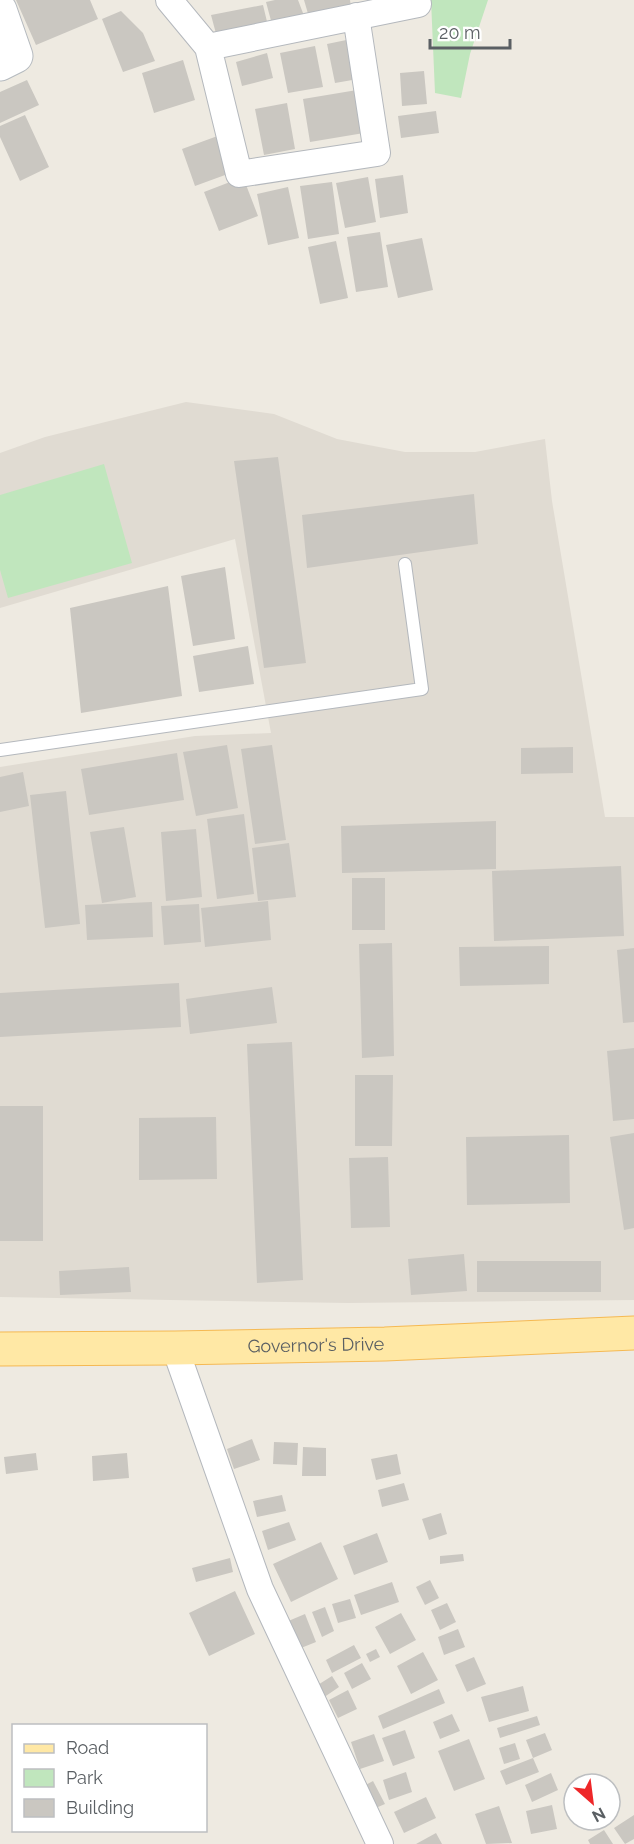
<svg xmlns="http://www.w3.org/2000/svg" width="634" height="1844" viewBox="0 0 634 1844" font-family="Raleway,sans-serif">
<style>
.education{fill:#e0dbd2}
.green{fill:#c0e6bd}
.building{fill:#cac7c1}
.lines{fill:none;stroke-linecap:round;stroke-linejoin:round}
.lane-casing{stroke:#b4b8bd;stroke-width:14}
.street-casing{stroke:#b4b8bd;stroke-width:28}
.secondary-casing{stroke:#b5babf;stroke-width:35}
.primary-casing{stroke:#f5b953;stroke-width:35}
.lane{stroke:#fff;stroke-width:12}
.street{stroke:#fff;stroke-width:26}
.secondary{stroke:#fff;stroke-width:33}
.primary{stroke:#ffe8a5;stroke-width:33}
.labels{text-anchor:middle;stroke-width:6;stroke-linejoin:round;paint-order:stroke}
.street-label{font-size:18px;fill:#5a5f63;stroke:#fff}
</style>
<rect width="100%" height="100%" fill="#eeeae1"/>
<path class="education" d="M186 402 274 414 337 439 405 452H475L545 439 552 501 605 817H634V1300L348 1303 0 1297V767L195 736 271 733 235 539 0 608V453L45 437Z"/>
<path class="green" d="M431 0H488L470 54 461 98 435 93Z
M104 464 132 563 8 598 0 570V495Z"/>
<path class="building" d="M16 0H90L98 19 36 45Z
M275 0H298L306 21 273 28 266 2Z
M304 0H350L351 7 309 17Z
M263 5 269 30 218 41 211 15Z
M121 11 143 33 155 61 123 72 102 19Z
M356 38 364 78 335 83 327 44Z
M315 46 323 87 288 93 280 53Z
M267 53 273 78 242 86 236 62Z
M183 60 195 100 154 113 142 73Z
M424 71 427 104 402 106 400 73Z
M27 80 39 105 0 123V92Z
M357 90 364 133 310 142 303 99Z
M287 103 295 149 264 155 255 109Z
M436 111 439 133 401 138 398 116Z
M25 115 49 167 20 181 0 137V126Z
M223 134 236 171 195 186 182 149Z
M403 175 408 213 380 218 375 179Z
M243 177 258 216 219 231 204 192Z
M368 177 376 222 345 228 336 183Z
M332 182 339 234 308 239 300 186Z
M288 187 299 238 268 245 257 194Z
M380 232 388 287 356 292 347 237Z
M422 238 433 290 398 298 386 245Z
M336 241 348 298 320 304 308 247Z
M278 457 306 663 264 668 234 461Z
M474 494 478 544 307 568 302 515Z
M225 567 235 639 193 646 181 576Z
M168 586 182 696 81 713 70 608Z
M248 646 254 684 199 692 193 656Z
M227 745 238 808 196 816 183 752Z
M272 745 286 840 255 844 241 749Z
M573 747V773L521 774V748Z
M177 753 184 800 89 815 81 769Z
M23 772 29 806 0 812V777Z
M66 791 80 924 45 928 30 795Z
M244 814 254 894 217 899 207 819Z
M496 821V869L342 873 341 826Z
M124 827 136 897 102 903 90 832Z
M196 829 202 897 166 901 161 832Z
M289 843 296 897 258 901 252 848Z
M621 866 624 936 494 941 492 871Z
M352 878H385V930H352Z
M268 901 271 940 205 947 201 908Z
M152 902 153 937 87 940 85 905Z
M199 904 201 942 164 945 161 906Z
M392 943 394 1056 362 1058 359 944Z
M549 946V984L460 986 459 947Z
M634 948V1022L623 1023 617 950Z
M179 983 181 1027 0 1037V993Z
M272 987 277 1023 190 1034 186 999Z
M292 1042 303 1280 257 1283 247 1044Z
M634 1048V1119L613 1121 607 1051Z
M355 1075H393L392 1146H355Z
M0 1106H43V1241H0Z
M216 1117 217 1179 139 1180V1118Z
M634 1133V1228L624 1230 610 1137Z
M569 1135 570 1203 467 1205 466 1137Z
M388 1157 390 1227 351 1228 349 1158Z
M464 1254 467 1291 411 1295 408 1259Z
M477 1261H601V1292H477Z
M129 1267 131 1292 60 1295 59 1271Z
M252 1439 260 1460 234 1469 227 1449Z
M274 1442 298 1443 297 1465 273 1464Z
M303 1447 326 1448V1476H302Z
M36 1453 38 1470 6 1474 4 1457Z
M127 1453 129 1478 93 1481 92 1456Z
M397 1454 401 1474 376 1480 371 1459Z
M404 1483 409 1500 382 1507 378 1490Z
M282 1495 286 1511 257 1517 253 1501Z
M441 1513 447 1534 429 1540 422 1519Z
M289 1522 296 1540 268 1550 262 1531Z
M377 1533 388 1562 354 1575 343 1546Z
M321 1542 338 1579 291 1602 273 1564Z
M463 1554 464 1561 440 1564V1556Z
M230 1558 233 1572 196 1582 192 1568Z
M430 1580 439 1598 425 1605 416 1587Z
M392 1582 399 1602 361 1615 354 1595Z
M235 1591 255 1634 209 1656 189 1613Z
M350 1599 356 1618 338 1623 332 1604Z
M447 1603 456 1622 440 1630 431 1610Z
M325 1607 334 1631 322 1637 312 1612Z
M401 1613 416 1640 390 1654 375 1627Z
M305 1614 316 1642 296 1650 286 1622Z
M458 1629 465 1647 444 1655 438 1637Z
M354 1645 361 1658 332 1673 326 1660Z
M376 1649 380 1657 370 1662 366 1654Z
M423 1652 438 1680 411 1694 397 1666Z
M474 1657 486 1684 467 1692 455 1665Z
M362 1663 371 1679 352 1689 344 1673Z
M332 1676 339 1687 320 1700 313 1688Z
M523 1686 529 1711 489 1722 481 1697Z
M439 1689 445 1703 383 1729 378 1716Z
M348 1690 357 1709 338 1718 329 1700Z
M452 1714 460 1731 440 1739 433 1722Z
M537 1716 540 1725 500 1738 497 1728Z
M405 1730 415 1758 393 1766 382 1738Z
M545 1733 552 1750 533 1758 526 1740Z
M374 1734 384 1761 360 1769 351 1742Z
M469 1739 485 1779 454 1791 438 1751Z
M515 1743 520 1759 504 1764 499 1748Z
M533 1758 539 1772 506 1785 500 1771Z
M406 1772 412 1792 389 1800 383 1780Z
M551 1773 558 1790 532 1802 525 1785Z
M373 1781 385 1804 371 1810 360 1788Z
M426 1797 436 1818 404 1833 394 1812Z
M552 1805 557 1829 531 1834 526 1811Z
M499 1806 512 1843 486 1844 475 1814Z
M634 1815V1839L625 1844 614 1828Z
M604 1830 613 1844H590L588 1840Z
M436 1833 442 1844H416Z"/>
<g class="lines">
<g class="lane-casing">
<path id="lane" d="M0 750 422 689 405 564"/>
</g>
<g class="street-casing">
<path id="street" d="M169 0 208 47 239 174 377 153 356 16
M208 47 418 4
M175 1348 260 1589 380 1844"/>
</g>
<g class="secondary-casing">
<path id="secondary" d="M0 10 16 56 0 64"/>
</g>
<g class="primary-casing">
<g id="primary">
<path id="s1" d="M0 1349 175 1348 385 1344 634 1333"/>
</g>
</g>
<use href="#lane" class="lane"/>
<use href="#street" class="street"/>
<use href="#secondary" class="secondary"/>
<use href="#primary" class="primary"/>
</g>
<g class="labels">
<g class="street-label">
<text dy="6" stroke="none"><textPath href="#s1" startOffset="316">Governor's Drive</textPath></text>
</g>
</g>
<rect x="12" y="1724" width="195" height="108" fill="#ffffff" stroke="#bdbfc1" stroke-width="1.5"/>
<rect x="24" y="1744" width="30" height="9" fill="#ffe8a5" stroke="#bdbfc1" stroke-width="1.5"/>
<text x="66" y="1754" font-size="18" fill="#5a5f63">Road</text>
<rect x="24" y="1769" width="30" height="18" fill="#c0e6bd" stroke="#bdbfc1" stroke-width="1.5"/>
<text x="66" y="1784" font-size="18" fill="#5a5f63">Park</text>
<rect x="24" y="1799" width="30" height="18" fill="#cac7c1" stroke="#bdbfc1" stroke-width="1.5"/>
<text x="66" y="1814" font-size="18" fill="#5a5f63">Building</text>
<g transform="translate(592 1802) rotate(152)"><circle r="28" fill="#ffffff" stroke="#bdbfc1" stroke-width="1.5"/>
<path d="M0-4.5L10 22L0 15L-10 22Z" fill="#ee2729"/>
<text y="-9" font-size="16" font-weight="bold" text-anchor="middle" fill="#5a5f63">N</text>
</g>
<path d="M430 39v9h80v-9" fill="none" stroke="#5a5f63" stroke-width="3"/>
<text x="439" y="39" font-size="18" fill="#5a5f63" stroke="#ffffff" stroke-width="4.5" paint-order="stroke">20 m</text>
</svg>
